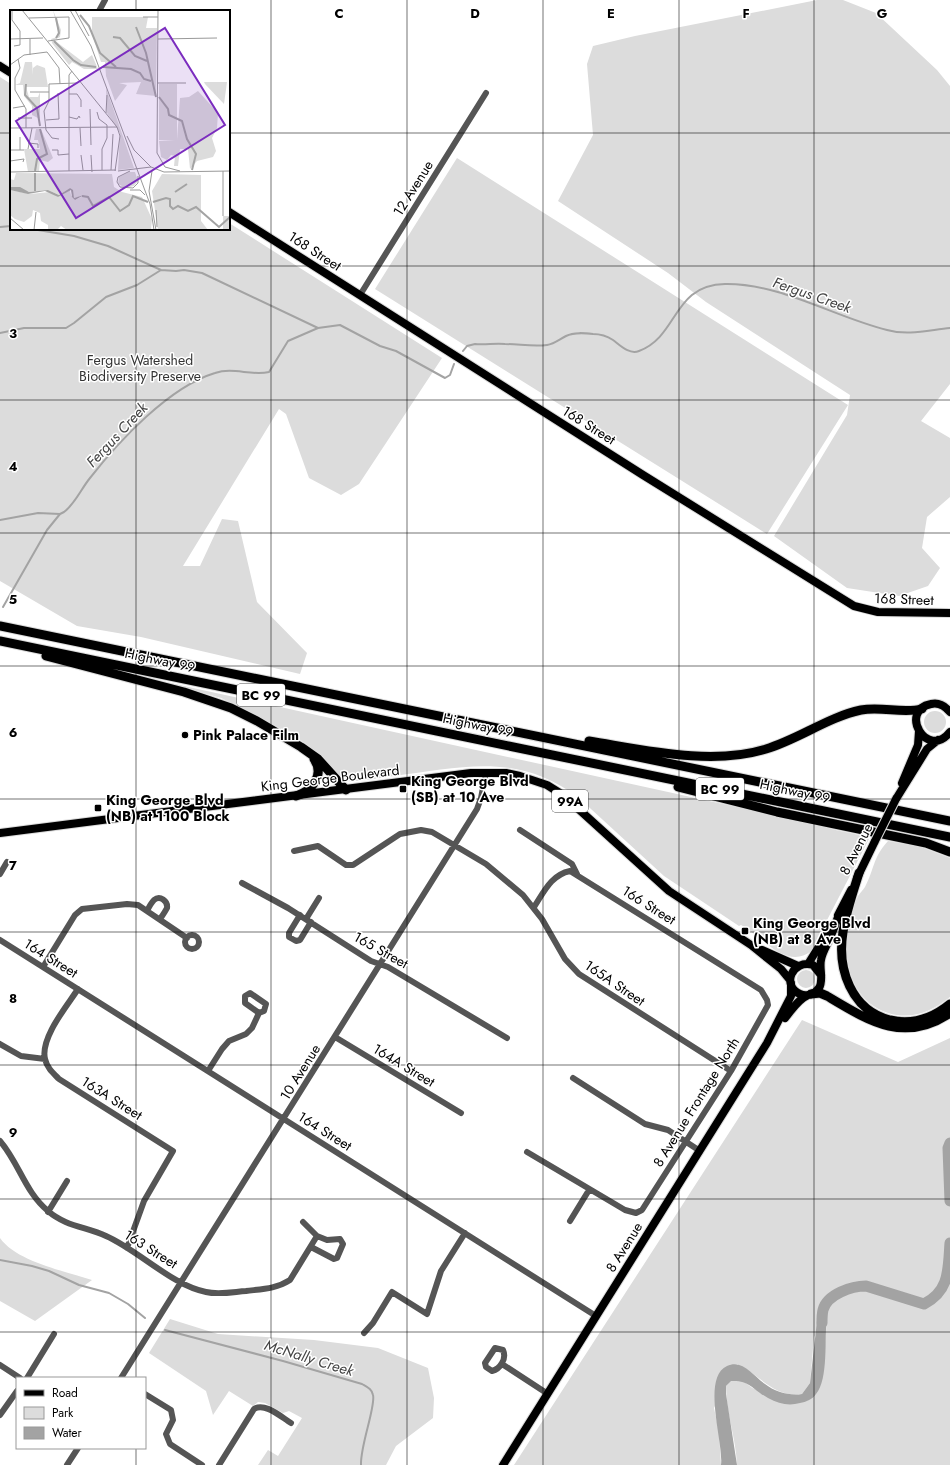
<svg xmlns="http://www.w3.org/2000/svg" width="950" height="1465" viewBox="0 0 950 1465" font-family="Jost,sans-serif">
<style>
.green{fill:#dcdcdc}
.water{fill:#a3a3a3}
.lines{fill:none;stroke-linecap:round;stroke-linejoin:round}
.stream{stroke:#a3a3a3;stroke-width:2}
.river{stroke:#a3a3a3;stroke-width:11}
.major-casing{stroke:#dbdbdb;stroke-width:10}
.highway-casing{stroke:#dbdbdb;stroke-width:11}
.minor{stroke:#555;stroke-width:6}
.major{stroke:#000;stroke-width:8}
.highway{stroke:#000;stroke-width:9}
.major-bridge-casing{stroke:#dbdbdb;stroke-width:10;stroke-linecap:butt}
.major-bridge{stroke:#000;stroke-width:8}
.grid{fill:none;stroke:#000;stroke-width:1;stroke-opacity:0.55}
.poi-dot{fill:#000;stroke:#fff;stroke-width:1.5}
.labels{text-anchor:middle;stroke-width:3;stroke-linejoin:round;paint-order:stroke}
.shield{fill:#fff;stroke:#4c4c4c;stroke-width:1}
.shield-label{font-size:13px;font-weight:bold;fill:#000}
.street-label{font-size:14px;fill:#000;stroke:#fff}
.park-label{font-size:14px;fill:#333;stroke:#fff}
.poi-label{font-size:14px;font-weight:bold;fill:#000;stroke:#fff;text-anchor:start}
.water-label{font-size:15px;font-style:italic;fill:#444;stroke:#fff}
.inset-river{fill:none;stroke:#a3a3a3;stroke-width:2}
.inset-road{fill:none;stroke:#999;stroke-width:1}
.view{fill:#7b2cbf;fill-opacity:0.15;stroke:#7b2cbf;stroke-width:2}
.inset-edge{fill:none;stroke:#000;stroke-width:2}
.grid-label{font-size:13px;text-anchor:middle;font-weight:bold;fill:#000;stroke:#fff;stroke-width:3;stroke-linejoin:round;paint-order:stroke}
</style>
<rect width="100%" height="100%" fill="#fff"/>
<path class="green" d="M817 0H843L876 13 937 70 950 86V384L921 421 950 438V497L927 517 922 548 940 568 928 586 899 596 847 588 774 536 847 415 850 395 706 302 668 273 558 201 593 135 587 64 593 46 635 36Z
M0 77 11 84V229H229V223L442 358 359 484 341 495 309 478 286 414 279 409 183 566H200L222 519 238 521 257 602 307 653 300 674 141 637 77 626 0 581Z
M457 158 848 405 767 534 375 289Z
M161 681 819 825C835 832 853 831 869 839L811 951C787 971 760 935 741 925L739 926 664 876 579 798C518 752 464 767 394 776 378 778 361 782 345 781L318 753 299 739 267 721 221 698Z
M924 722a11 11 0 1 1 22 0a11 11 0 1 1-22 0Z
M888 841 921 847 950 858V997C931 1012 912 1020 888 1013 841 998 838 935 858 896 860 893 863 890 865 887 875 868 872 859 888 841Z
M797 979a9 9 0 1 1 18 0a9 9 0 1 1-18 0Z
M802 1020 898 1062 950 1038V1465H737C736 1438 726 1413 726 1386L731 1380C750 1380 744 1385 757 1390 770 1396 792 1398 807 1401L825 1346 827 1317 814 1337 810 1383 802 1394C774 1398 760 1375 737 1364L714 1408 719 1432 721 1465H514Z
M0 1238C17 1262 65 1271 92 1280L35 1321 0 1301Z
M170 1319 218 1334 314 1340 378 1348 428 1368 434 1398 433 1418 396 1446 386 1465H258L268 1450 278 1456 302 1418 289 1411 283 1413 265 1403 258 1402 253 1406 229 1391 213 1415 206 1391 149 1353Z"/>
<path class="water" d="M823 1309 827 1317C824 1337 829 1379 816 1394 813 1399 806 1402 800 1403 789 1406 779 1404 768 1398 753 1390 750 1380 731 1381L726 1386V1394L737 1465H721C724 1443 701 1378 727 1366 743 1359 753 1376 765 1384 775 1392 790 1396 802 1394L810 1383 817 1321Z"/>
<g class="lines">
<path class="stream" d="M0 227 11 226
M32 229 74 236 108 246 161 270 176 271 184 270 202 273 318 328
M0 333 24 328H66L74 323 106 297 137 285 161 270
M463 351 467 346 475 344C485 345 495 343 505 344 519 344 533 347 547 345 554 344 560 339 566 336 574 332 584 333 593 334 599 334 607 336 613 340 620 345 629 355 639 351 679 336 672 285 725 284 780 283 834 317 887 330 908 336 929 330 950 328
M0 520 38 513 60 514 64 512C75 504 81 489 90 478 119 441 169 387 215 373 233 367 251 376 269 372L288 341 318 328 340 325 380 346 396 351 445 378 450 375 454 364
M3 607 47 530 60 514
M0 1260 32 1266 49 1271 79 1285 109 1293 128 1304 145 1318
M165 1330 283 1361 362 1384C367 1387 372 1389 373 1395 376 1406 360 1446 361 1465"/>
<path class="river" d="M950 1143 948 1148 950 1201
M822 1323C822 1319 822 1314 823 1310 827 1294 852 1286 866 1286L924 1304C950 1291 948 1269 950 1243"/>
<g class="major-casing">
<path id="major" d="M0 66 11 73
M229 212 643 475 854 606 878 612 950 613
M950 712C945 706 939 702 931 704 898 710 927 761 950 732
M902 783 918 745 919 731
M896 799 927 749 938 740
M0 833 471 773H506L520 776 547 785 563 795 669 891 751 945 781 969 790 980
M857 878 875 841
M838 915 851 890
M762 950 798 966
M808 964 828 932
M821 975 813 965C792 959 781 986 800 994 807 997 815 994 819 988 824 980 819 969 821 960 822 953 827 945 830 938 834 929 837 920 840 911
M785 1018C792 1010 797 1000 808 995
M503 1465 767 1043 791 996V983"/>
</g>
<g class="highway-casing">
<path id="highway" d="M0 626 950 821
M0 641 950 837
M46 656 184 692 231 708 257 721 301 747 318 759 346 790
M589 741C645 750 712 766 766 749 799 739 828 717 861 710 882 706 902 714 922 709
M678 787 777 812 926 843 950 852
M296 796C312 791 325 775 314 759
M859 873C853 892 846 912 843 932 837 969 851 1010 890 1020 912 1025 933 1018 950 1004
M811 994 820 993 827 996C869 1021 904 1044 950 1013"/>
</g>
<path class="minor" d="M99 11 105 0
M360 295 486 93
M520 830 572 864 577 874
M294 851 318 846 346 865H353L400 834 421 830 432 832 486 864 523 895 542 919 565 959 579 974 731 1071
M0 874 7 862
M242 883 288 908 371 961 388 967 507 1038
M147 911C149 907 151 903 154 900 160 895 168 901 167 908 165 912 162 916 160 919
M300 915 289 933V937L296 941 300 940 311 922
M306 919 319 898
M185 942a7 7 0 1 1 14 0a7 7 0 1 1-14 0Z
M0 940 596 1316
M43 967 75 915 82 909 127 904 138 905 187 938
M78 989C67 1006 40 1038 45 1059 47 1068 53 1073 59 1079L173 1151 144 1201 127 1248
M250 993 266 1004 264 1011 259 1013 245 1003V996Z
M335 1037 461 1113
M0 1044 21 1056 45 1059
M208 1071 222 1049 229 1041 246 1034 252 1028 259 1013
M573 1078 645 1124 668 1130 700 1151
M0 1141C19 1163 25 1192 48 1211 65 1226 86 1227 106 1236 138 1250 173 1286 206 1292 219 1295 233 1292 246 1291 262 1289 276 1289 290 1280L317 1236
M527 1152 625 1210 636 1213 642 1210 731 1071 768 1005 767 1000 761 990 570 871C551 875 544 892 534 907
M48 1212 67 1181
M570 1221 589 1190
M303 1222 317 1236 327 1240 340 1239 343 1244 337 1258 334 1259 311 1247
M364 1333 373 1323 392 1292 427 1314 441 1271 465 1233
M495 1348 503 1350C507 1359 500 1369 492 1371L486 1367 485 1363Z
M502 1364 548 1394
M0 1365 20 1378
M27 1378 54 1334
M121 1378 477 809 481 798 486 772
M145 1394 171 1410 173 1420 166 1434 170 1444 202 1465
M0 1415 17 1391
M67 1465 78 1448
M219 1465 254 1409C265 1402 281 1417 291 1423"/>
<use href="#major" class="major"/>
<use href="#highway" class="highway"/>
<g class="major-bridge-casing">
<path id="major-bridge" d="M875 841 896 799"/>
</g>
<use href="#major-bridge" class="major-bridge"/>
</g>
<path class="grid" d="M136 0V11M271 0V1465M407 0V1465M543 0V1465M679 0V1465M814 0V1465M0 133H11M229 133H950M136 229V1378M0 266H950M0 400H950M0 533H950M0 666H950M0 799H950M0 932H950M0 1065H950M0 1199H950M0 1332H950M136 1448V1465"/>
<g class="poi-dot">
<circle cx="185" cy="735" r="4"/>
<rect x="399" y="785" width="8" height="8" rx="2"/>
<rect x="94" y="804" width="8" height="8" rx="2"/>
<rect x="741" y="927" width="8" height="8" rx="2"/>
</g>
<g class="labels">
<g class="shield">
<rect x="237" y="684" width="48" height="22" rx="3"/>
<rect x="696" y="778" width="48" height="22" rx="3"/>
<rect x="552" y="790" width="36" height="22" rx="3"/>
</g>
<g class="shield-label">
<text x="261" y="700">BC 99</text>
<text x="720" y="794">BC 99</text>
<text x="570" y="806">99A</text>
</g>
<g class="street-label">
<text transform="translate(413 188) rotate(-58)" y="5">12 Avenue</text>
<text transform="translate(315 251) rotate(33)" y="5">168 Street</text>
<text transform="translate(589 425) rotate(32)" y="5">168 Street</text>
<text transform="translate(904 599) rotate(2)" y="5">168 Street</text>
<text transform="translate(160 660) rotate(12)" y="5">Highway 99</text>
<text transform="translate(478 725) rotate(12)" y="5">Highway 99</text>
<text transform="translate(330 778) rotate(-7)" y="5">King George Boulevard</text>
<text transform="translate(795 791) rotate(12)" y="5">Highway 99</text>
<text transform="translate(856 849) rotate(-63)" y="5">8 Avenue</text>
<text transform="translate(649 905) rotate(32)" y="5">166 Street</text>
<text transform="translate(381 950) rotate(29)" y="5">165 Street</text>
<text transform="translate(51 958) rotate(32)" y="5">164 Street</text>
<text transform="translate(615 983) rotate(34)" y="5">165A Street</text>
<text transform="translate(404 1065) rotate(31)" y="5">164A Street</text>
<text transform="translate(300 1072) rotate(-58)" y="5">10 Avenue</text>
<text transform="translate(112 1098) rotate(32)" y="5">163A Street</text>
<text transform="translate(696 1102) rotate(-58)" y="5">8 Avenue Frontage North</text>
<text transform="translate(325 1131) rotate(32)" y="5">164 Street</text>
<text transform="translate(624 1247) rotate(-58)" y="5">8 Avenue</text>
<text transform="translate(151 1249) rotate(32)" y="5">163 Street</text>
</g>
<g class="park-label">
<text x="140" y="365">Fergus Watershed<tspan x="140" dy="16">Biodiversity Preserve</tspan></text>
</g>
<g class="poi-label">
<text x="193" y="740">Pink Palace Film</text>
<text x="411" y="786">King George Blvd<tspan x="411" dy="16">(SB) at 10 Ave</tspan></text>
<text x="106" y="805">King George Blvd<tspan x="106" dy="16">(NB) at 1100 Block</tspan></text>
<text x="753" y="928">King George Blvd<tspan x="753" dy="16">(NB) at 8 Ave</tspan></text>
</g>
<g class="water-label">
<text transform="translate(812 295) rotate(19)" y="5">Fergus Creek</text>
<text transform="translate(117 435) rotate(-47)" y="5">Fergus Creek</text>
<text transform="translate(309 1358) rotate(17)" y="5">McNally Creek</text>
</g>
</g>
<g transform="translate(10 10)">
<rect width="220" height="220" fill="#fff"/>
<path d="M43 0 51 20 50 27 44 30 73 52 82 45 88 59H74L62 52 59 55 42 33 41 29 47 27 48 21ZM82 7H138L136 18H147L146 86 126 84 131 72 109 73 117 75 105 91 96 66 95 52H91L82 24ZM15 52H22L23 65V58L27 55 35 58 38 77H16L19 87H28L30 82V109L22 105V96L14 86 13 75H5L10 73ZM194 72H217L214 94 195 74ZM149 74H167V130L170 88 179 87 188 81 208 103 207 118 202 128 206 141 203 147 187 151 180 159 178 139H170L168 156H164L165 146 161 145 157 150 151 147 149 131 165 130H149ZM96 78 123 155 124 158 108 160 110 123 97 103ZM26 119H31L43 148 38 152 30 150 29 162H18L14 139H30L28 130H24ZM119 162H125L128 171 124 176 116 178 108 174 109 167ZM6 163 102 164 104 177 112 182 132 187 142 209 141 220H57L51 216 47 220H38V215L31 211 30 203 23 200 22 206 14 212 5 209 0 205V180L20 184 40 182 48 187 60 180 61 185 65 190 73 186 64 188 60 178 49 185 38 180 19 182 7 177H0V169L4 170ZM152 164 191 165V211L198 220H148L142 181ZM213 206H220V220H213Z" fill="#dcdcdc"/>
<path d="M0 177H10L19 182 38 180 49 185 60 178 63 180 64 188 74 185 65 190 62 187 61 180 48 187 35 181 18 184 0 180Z" fill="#a3a3a3"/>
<path class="inset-river" d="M70 5 79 16 90 43 106 57M46 8 49 23 46 28M126 17 136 43 146 87M103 27 110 28 125 46 137 51M44 31 63 50 71 55 86 57M93 57 121 59 130 63 134 69 141 71M16 74 15 85 27 98 30 116M149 87 158 99 159 105 172 111 177 129 186 144 182 160M25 161 27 149 37 144 30 119M25 163V181M165 182 177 174M72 186 78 187 83 196 99 187 110 201 119 195 123 186 138 192M143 192 156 188 160 189V196L163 199 168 196 178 201 186 197 209 217 220 207"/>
<path class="inset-road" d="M2 0V10L10 21V35L4 36M12 0 107 117 110 126 105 161M60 0 81 36 140 194 144 220M65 0 79 26M148 0 147 143 155 157 170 161M133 7H148M19 8 59 7V28L38 31M0 29 33 28M20 29V45M148 29 207 28M8 49 10 58 5 68V80L16 99V118M0 55 14 45 37 42 49 58 50 74M147 73H176M20 82H39M59 84H67L71 90V97M3 98 15 96M80 99 81 135M87 102 89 109 97 115V128L92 139V160M96 103 97 85M59 107 67 109 69 106 70 108M8 108H22M36 110 49 109 48 83M0 118 107 117M70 118 71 136M117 126 124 140 141 157M49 129 42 128 36 120 34 101 39 91V74L67 73M18 133 28 134V138M18 139 22 118M0 140H14M10 140V127M42 140H48V145L59 144M71 145 73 160M81 145 82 162M0 151 14 149 13 152M101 160 103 124M59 161V65L62 61M108 161 141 157 154 162 220 161M120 161 108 167 107 172 110 177 123 178 128 173V166M142 161 139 181 146 220M213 161V206M0 162 106 160M120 180H130L135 185M146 200 147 217M0 208 14 220M24 220 26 202"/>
<path class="view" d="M155 18 215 115 66 208 6 111Z"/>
<rect width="220" height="220" class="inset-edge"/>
</g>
<g class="grid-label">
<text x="339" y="18">C</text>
<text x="475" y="18">D</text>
<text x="611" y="18">E</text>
<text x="746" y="18">F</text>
<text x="882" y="18">G</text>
<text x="13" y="338">3</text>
<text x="13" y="471">4</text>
<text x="13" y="604">5</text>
<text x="13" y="737">6</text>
<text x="13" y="870">7</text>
<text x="13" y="1003">8</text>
<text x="13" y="1137">9</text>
</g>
<rect x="16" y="1377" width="130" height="72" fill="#ffffff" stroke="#999999"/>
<rect x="24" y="1390" width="20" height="6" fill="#000000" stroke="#999999"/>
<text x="52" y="1397" font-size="12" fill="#000000">Road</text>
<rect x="24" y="1407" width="20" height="12" fill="#dcdcdc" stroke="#999999"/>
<text x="52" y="1417" font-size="12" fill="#000000">Park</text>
<rect x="24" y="1427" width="20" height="12" fill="#a3a3a3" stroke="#999999"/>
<text x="52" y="1437" font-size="12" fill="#000000">Water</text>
</svg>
